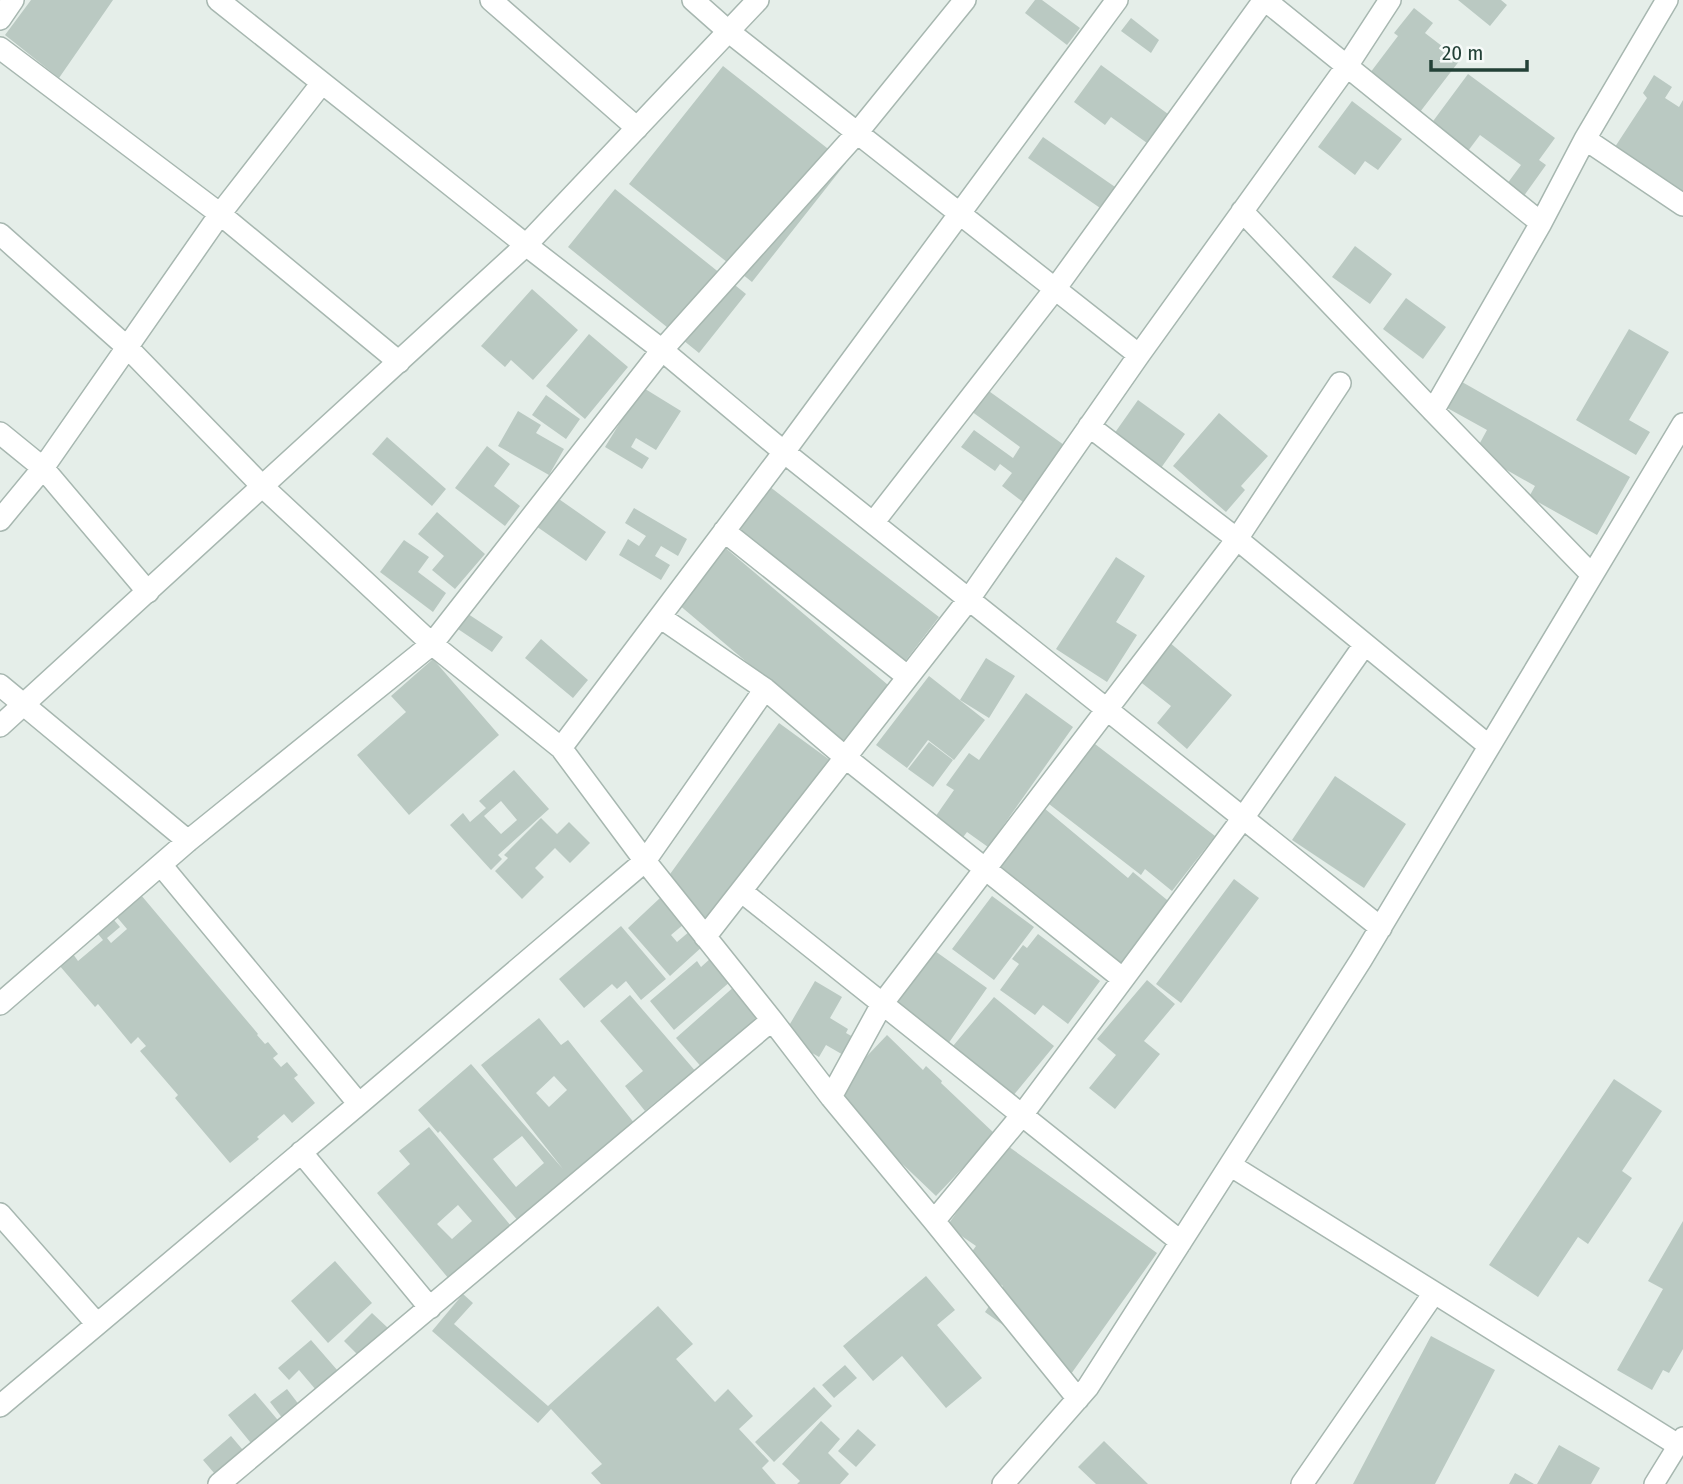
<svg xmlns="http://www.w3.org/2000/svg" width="1683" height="1484" viewBox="0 0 1683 1484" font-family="'Fira Sans Condensed',sans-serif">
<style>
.building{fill:#bac9c2;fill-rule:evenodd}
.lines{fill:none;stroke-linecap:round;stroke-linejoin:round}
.service-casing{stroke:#a7b7b0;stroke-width:22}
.minor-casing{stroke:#a7b7b0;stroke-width:24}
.tertiary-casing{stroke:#a7b7b0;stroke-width:24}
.service{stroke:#fff;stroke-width:19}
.minor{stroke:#fff;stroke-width:21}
.tertiary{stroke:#fff;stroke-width:21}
</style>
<rect width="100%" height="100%" fill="#e5eee9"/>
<path class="building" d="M31 0H113L59 78 5 35Z
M1035 0H1042L1080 28 1067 45 1025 13Z
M1458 0H1501L1507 5 1490 26Z
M1414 8 1433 23 1425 33 1460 60 1420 112 1370 73 1398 36 1394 33Z
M1131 18 1159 40 1151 53 1121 31Z
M1101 65 1168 114 1147 143 1111 117 1105 125 1074 102Z
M723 66 846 163 752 282 629 184Z
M1468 74 1555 138 1539 160 1546 165 1521 200 1504 188 1521 165 1480 135 1465 155 1428 128Z
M1654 75 1672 87 1665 98 1679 107 1683 100V201L1611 153 1647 98 1643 93Z
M1352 101 1402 139 1378 170 1365 161 1355 175 1318 147Z
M1043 137 1118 189 1103 210 1028 158Z
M615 189 746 294 699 353 568 247Z
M1355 246 1392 274 1370 304 1332 277Z
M532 289 578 330 533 380 511 360 505 367 481 346Z
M1406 298 1446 327 1423 359 1383 329Z
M1629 329 1669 352 1629 420 1650 432 1636 455 1576 420Z
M589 334 628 367 585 419 546 386Z
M1455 378 1630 477 1597 535 1529 497 1535 486 1475 452 1487 430 1440 404Z
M642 387 681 411 656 450 636 438 631 447 649 458 642 469 605 447Z
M986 389 1064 445 1023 502 1002 486 1012 473 1000 464 995 471 961 447 974 430 1013 458 1020 447 971 411Z
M546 395 580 419 566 439 532 415Z
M1138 400 1185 434 1161 468 1114 434Z
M518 411 541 425 536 433 564 449 549 475 498 446Z
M1219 413 1268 456 1241 486 1245 490 1226 512 1173 466Z
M387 437 446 489 432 506 372 454Z
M487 446 510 464 494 486 520 506 505 526 455 488Z
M761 480 939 617 896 673 718 536Z
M556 497 606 532 586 561 536 526Z
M634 508 687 539 678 556 661 546 655 556 670 565 661 580 619 555 628 539 639 546 646 536 625 523Z
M437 512 485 554 455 589 432 570 444 556 418 534Z
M404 540 429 557 418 572 446 593 433 612 380 572Z
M722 545 894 690 846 746 665 593Z
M1116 557 1145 576 1116 622 1137 635 1107 682 1056 649Z
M465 612 503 637 492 652 455 627Z
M541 639 588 680 573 698 525 658Z
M1169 642 1232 695 1187 749 1157 723 1171 706 1138 680Z
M986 658 1015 676 989 718 960 700Z
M433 659 499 735 409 815 357 755 406 712 391 696Z
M929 676 985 720 954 760 928 740 907 768 876 745Z
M1026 693 1073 727 988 847 967 832 961 840 933 820 954 790 946 785 969 753 979 760Z
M779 723 838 766 719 931 660 888Z
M929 742 953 760 933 787 908 769Z
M1095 744 1215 836 1172 891 1145 869 1141 875 1049 804Z
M514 770 549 809 498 855 502 859 491 870 450 825 463 813 470 822 486 808 479 801ZM501 801 517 820 501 834 484 816Z
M1335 776 1406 824 1364 888 1292 840Z
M1044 808 1128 878 1133 872 1172 904 1121 966 998 864Z
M541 818 557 834 569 822 590 843 570 863 555 848 535 868 544 877 522 899 495 871 508 858 504 855Z
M1234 879 1259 898 1181 1003 1156 984Z
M141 895 258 1034 257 1035 265 1044 268 1042 278 1054 273 1058 281 1067 287 1062 298 1075 294 1078 315 1103 292 1123 284 1114 257 1137 259 1139 230 1163 175 1098 178 1095 140 1051 146 1046 138 1037 131 1044 98 1004 95 1007 59 965 73 954 78 961 103 940 98 934 114 920 120 927 107 938 111 943 127 929 116 916Z
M992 896 1034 927 994 980 952 949Z
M660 898 684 924 671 935 677 942 690 931 703 946 670 976 628 928Z
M621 926 666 979 641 1000 626 981 617 989 612 984 584 1008 559 979Z
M1038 934 1100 981 1068 1024 1043 1005 1035 1015 1000 990 1019 964 1012 959 1023 945 1027 948Z
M935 951 987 988 941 1054 888 1016Z
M711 958 731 981 674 1030 650 1001 697 961 701 967Z
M1147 980 1175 1004 1144 1041 1160 1054 1115 1109 1089 1088 1116 1055 1097 1039Z
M815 981 842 997 830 1018 848 1029 846 1033 855 1038 845 1056 826 1045 819 1057 783 1036Z
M736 985 764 1018 704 1070 676 1038Z
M630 995 697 1073 667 1098 664 1095 645 1111 625 1086 643 1071 600 1021Z
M994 997 1054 1046 1012 1097 943 1058Z
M539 1018 561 1045 568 1040 635 1124 520 1223 440 1131 438 1133 418 1110 471 1064 563 1169 481 1065ZM554 1076 567 1090 549 1107 536 1093ZM522 1136 544 1163 516 1187 493 1159Z
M887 1035 923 1070 926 1066 942 1081 941 1083 995 1134 936 1196 830 1095Z
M1614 1079 1662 1111 1622 1171 1632 1178 1588 1244 1578 1237 1538 1297 1489 1265Z
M429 1127 511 1226 449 1279 377 1193 410 1164 399 1151ZM458 1205 472 1221 452 1239 437 1224Z
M1005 1144 1157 1253 1071 1374 985 1312 1003 1286 966 1260 976 1246 947 1226Z
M1683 1221V1349L1669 1373 1663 1370 1652 1390 1617 1370 1663 1289 1648 1281Z
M335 1261 372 1303 328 1343 291 1301Z
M926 1276 955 1310 937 1325 982 1378 946 1408 902 1356 873 1381 843 1346Z
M463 1294 473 1303 454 1324 548 1406 658 1306 693 1344 676 1359 715 1402 728 1389 753 1416 739 1429 769 1461 762 1468 776 1484H601L591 1473 602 1464 551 1409 538 1423 432 1331Z
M372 1313 388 1328 359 1356 344 1341Z
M1431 1336 1495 1370 1435 1484H1353Z
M311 1340 338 1371 316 1390 299 1370 289 1380 278 1368Z
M845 1365 857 1378 834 1398 822 1385Z
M814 1387 832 1406 774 1462 755 1442Z
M287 1389 300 1406 283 1419 270 1402Z
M255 1393 282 1425 255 1448 228 1415Z
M821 1421 840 1439 828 1453 849 1474 840 1484H797L800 1481 782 1464Z
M858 1429 876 1445 856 1467 838 1451Z
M231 1436 248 1456 220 1480 203 1460Z
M1104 1441 1148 1484H1096L1078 1467Z
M1559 1445 1600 1468 1591 1484H1537Z
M1515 1473 1534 1484H1509Z"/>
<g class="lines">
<g class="service-casing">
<path id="service" d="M1654 1484 1683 1437"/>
</g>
<g class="minor-casing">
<path id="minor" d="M218 0 526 245 662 350 784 452 1381 928
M491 0 637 128
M693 0 728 31 1139 355
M1265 0 1541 223
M0 19 13 0
M0 48 220 214 399 362
M1585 139 1683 205
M1242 211 1433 411 1592 575
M0 234 128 348 262 486 432 644 561 748 645 861 772 1020 831 1097 934 1221 1078 1399
M1433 411 1541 223 1585 139 1667 0
M1089 426 1237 539 1489 746
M0 433 43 468 148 592
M0 520 43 468 220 214 322 83
M873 523 1055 289 1264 0
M724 531 908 677
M660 617 765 689 845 757 1123 979
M0 685 188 841
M561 748 784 452 1117 0
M161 865 359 1104
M741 891 1181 1242
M705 937 969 599 1139 355 1347 66 1390 0
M0 1004 188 841 432 644 662 350 857 133 965 0
M831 1097 882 1004 1237 539 1340 383
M301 1152 430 1308
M1230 1165 1678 1445
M0 1214 97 1324
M934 1221 1022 1115 1243 818 1365 644
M0 1406 359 1104 645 861 765 689
M219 1484 772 1020
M1003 1484 1088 1387 1230 1165 1361 960 1683 424
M1302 1484 1434 1293"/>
</g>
<g class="tertiary-casing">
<path id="tertiary" d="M0 726 526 245 758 0"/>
</g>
<use href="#service" class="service"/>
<use href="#minor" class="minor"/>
<use href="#tertiary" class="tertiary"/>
</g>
<path d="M1431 60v10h96v-10" fill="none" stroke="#234137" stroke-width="3.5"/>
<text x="1442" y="60" font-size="21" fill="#234137" stroke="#f6faf8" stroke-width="5" paint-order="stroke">20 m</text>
</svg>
